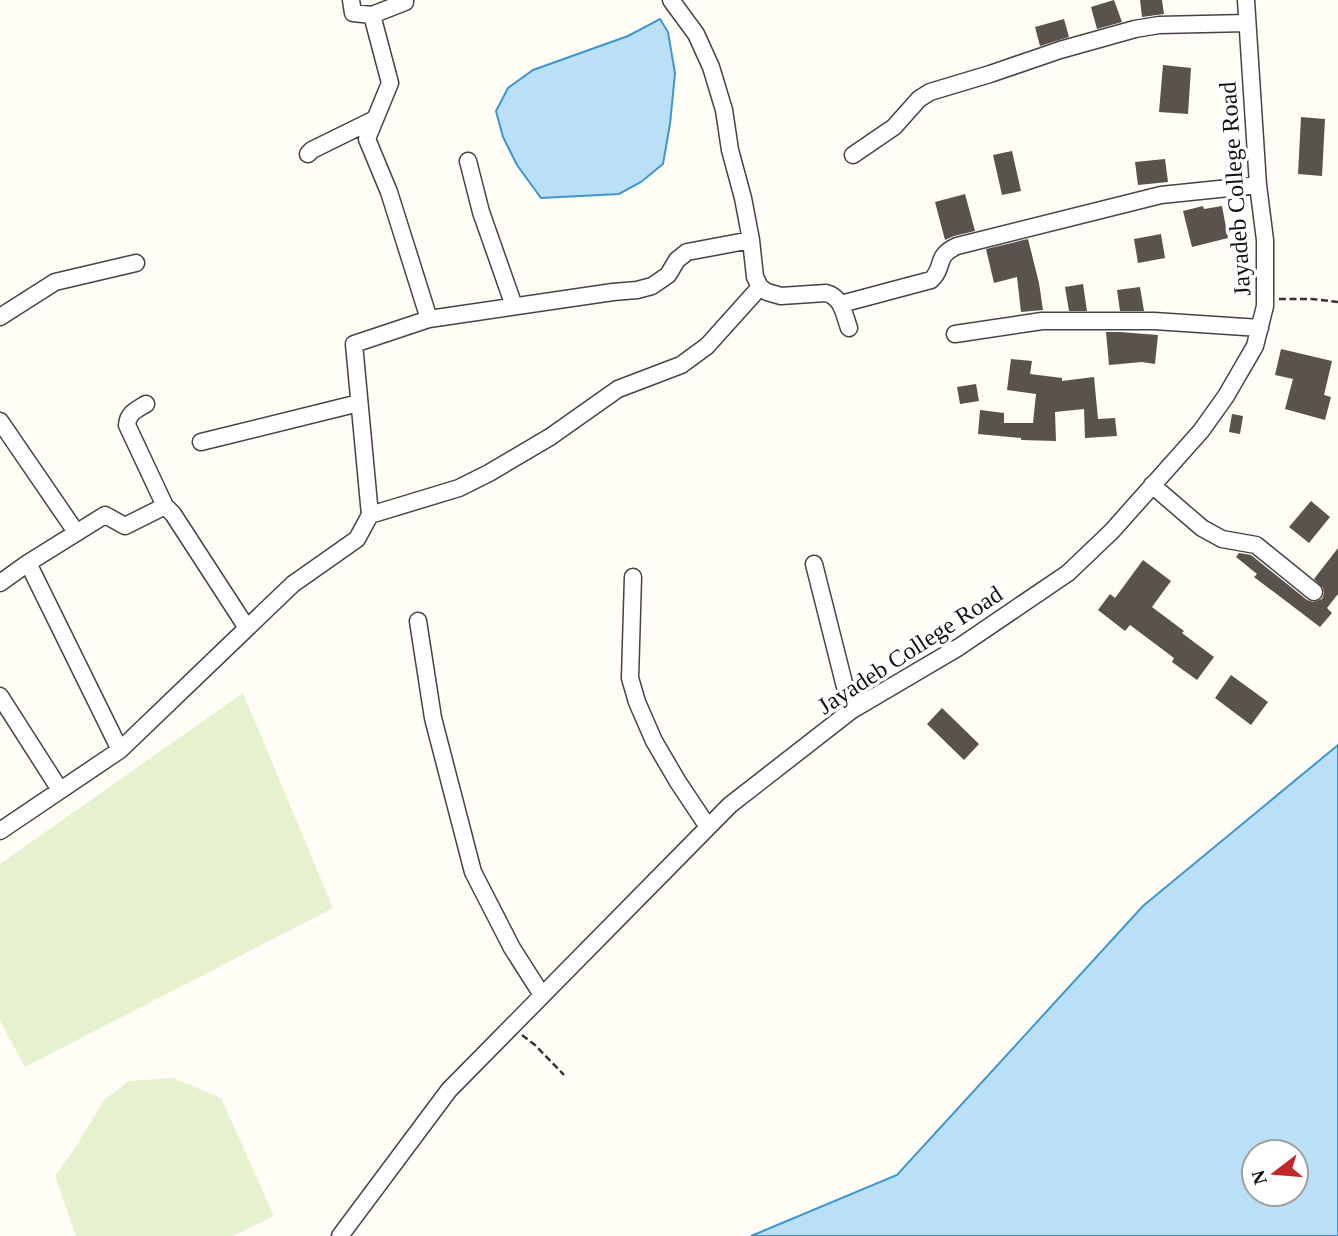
<svg xmlns="http://www.w3.org/2000/svg" width="1338" height="1236" viewBox="0 0 1338 1236" font-family="Georgia,serif">
<style>
.pitch{fill:#e6f2cf}
.water{fill:#b9e0f7;stroke:#3f96cf;stroke-width:2;fill-rule:evenodd}
.building{fill:#5a524d}
.lines{fill:none;stroke-linecap:round;stroke-linejoin:round}
.minor-casing{stroke:#444;stroke-width:19}
.path{stroke:#333;stroke-width:2.5;stroke-dasharray:7 3.5;stroke-linecap:butt}
.minor{stroke:#fff;stroke-width:16}
.labels{text-anchor:middle;stroke-width:7;stroke-linejoin:round;paint-order:stroke}
.street-label{font-size:24px;fill:#111;stroke:#fff}
</style>
<rect width="100%" height="100%" fill="#fffdf5"/>
<path class="pitch" d="M243 693 333 908 25 1067 0 1021V864Z
M173 1078 221 1098 274 1216 233 1236H76L55 1176 73 1151 105 1099 129 1081Z"/>
<path class="water" d="M660 19 668 32 675 73 670 124 663 164 641 182 619 194 541 198 517 165 503 137 496 111 508 88 533 70 628 36Z
M1338 745V1236H751L897 1175 1143 906ZM1296 1152V1194H1254V1152Z"/>
<path class="building" d="M1114 0 1122 22 1097 29 1091 7Z
M1140 0H1162L1164 14 1142 17Z
M1064 19 1069 37 1040 46 1035 27Z
M1163 65 1191 68 1188 114 1159 112Z
M1301 117 1325 119 1322 176 1298 174Z
M1012 151 1021 191 1002 195 993 155Z
M1165 159 1168 182 1138 185 1135 162Z
M965 194 975 231 954 236 945 240 935 202Z
M1203 206 1204 209 1222 206 1228 238 1192 247 1183 211Z
M1161 234 1165 258 1138 263 1134 239Z
M1028 239 1039 283 1043 310 1021 312 1017 277 994 283 986 249Z
M1083 284 1087 311H1069L1065 287Z
M1140 287 1144 311H1120L1117 290Z
M1106 332H1120L1158 335 1155 364 1142 362 1109 365Z
M1281 349 1332 361 1324 395 1331 397 1325 420 1285 409 1293 379 1275 375Z
M1011 359 1032 361 1030 374 1062 378V381L1094 377 1098 419 1115 418 1117 436 1085 438 1084 409 1055 412 1056 441 1021 440V438L978 434 980 410 1004 413V423H1033L1036 394 1007 390Z
M976 384 979 401 960 404 957 387Z
M1232 414 1243 416 1240 434 1229 432Z
M1311 501 1330 517 1309 543 1289 527Z
M1338 548V594L1327 608 1332 613 1320 627 1254 577 1257 574 1236 557 1239 553 1251 555 1307 600 1313 602 1322 599 1324 593 1323 588 1314 579Z
M1143 560 1171 581 1152 607 1184 631 1182 633 1214 657 1197 680 1172 662 1174 658 1130 625 1125 631 1098 610 1110 594 1115 598Z
M1231 675 1268 702 1251 725 1215 698Z
M942 708 979 744 964 760 927 724Z"/>
<g class="lines">
<g class="minor-casing">
<path id="minor" d="M351 0 353 13 372 15 405 2V0
M671 0 696 34 711 67 724 110 730 150 743 198 751 240 755 277 760 287 767 292 781 296 826 293C842 297 844 314 849 328
M372 15 390 83 367 139 389 192 429 319 613 292 637 290 652 286 668 275 677 260 687 252 751 240
M308 154 312 150 375 119
M853 155 894 127 919 99 930 92 990 74 1060 50 1135 29 1159 25 1247 23
M468 161 481 212 514 306
M841 304 931 280C945 268 934 256 957 246L1161 195 1258 185
M0 317 55 282 136 263
M955 334 1042 321H1154L1260 328
M146 404C136 410 128 413 127 425L165 506
M0 421 76 532
M201 442 359 403
M1152 485 1202 528 1222 539 1256 545 1314 592
M370 515 459 488 489 473 550 437 618 389 681 365 707 346 760 287
M814 564 844 683 852 710
M633 577 630 678 637 702 654 741 678 782 708 827
M0 583 28 563
M418 621 433 718 473 872 512 948 542 995
M247 628 173 514 165 506 125 526 105 515 28 563 120 750 293 584 357 539 370 515 354 344 429 319
M0 696 60 790
M0 831 120 750
M340 1236 449 1090 730 805 852 710 959 647 1068 573 1112 531 1201 431 1226 396 1255 346 1265 306V240L1258 185 1246 0"/>
</g>
<path class="path" d="M1279 299H1312L1338 302
M522 1035 535 1045 564 1075"/>
<use href="#minor" class="minor"/>
</g>
<g class="labels">
<g class="street-label">
<text transform="translate(1235 189) rotate(-94)" y="8">Jayadeb College Road</text>
<text transform="translate(910 650) rotate(-33)" y="8">Jayadeb College Road</text>
</g>
</g>
<g transform="translate(1275 1173) rotate(254)"><circle r="33" fill="#ffffff" stroke="#a0a0a0" stroke-width="2"/>
<path d="M0-5L12 26L0 18L-12 26Z" fill="#c4262e"/>
<text y="-10" font-size="19" font-weight="bold" text-anchor="middle" fill="#111111">N</text>
</g>
</svg>
